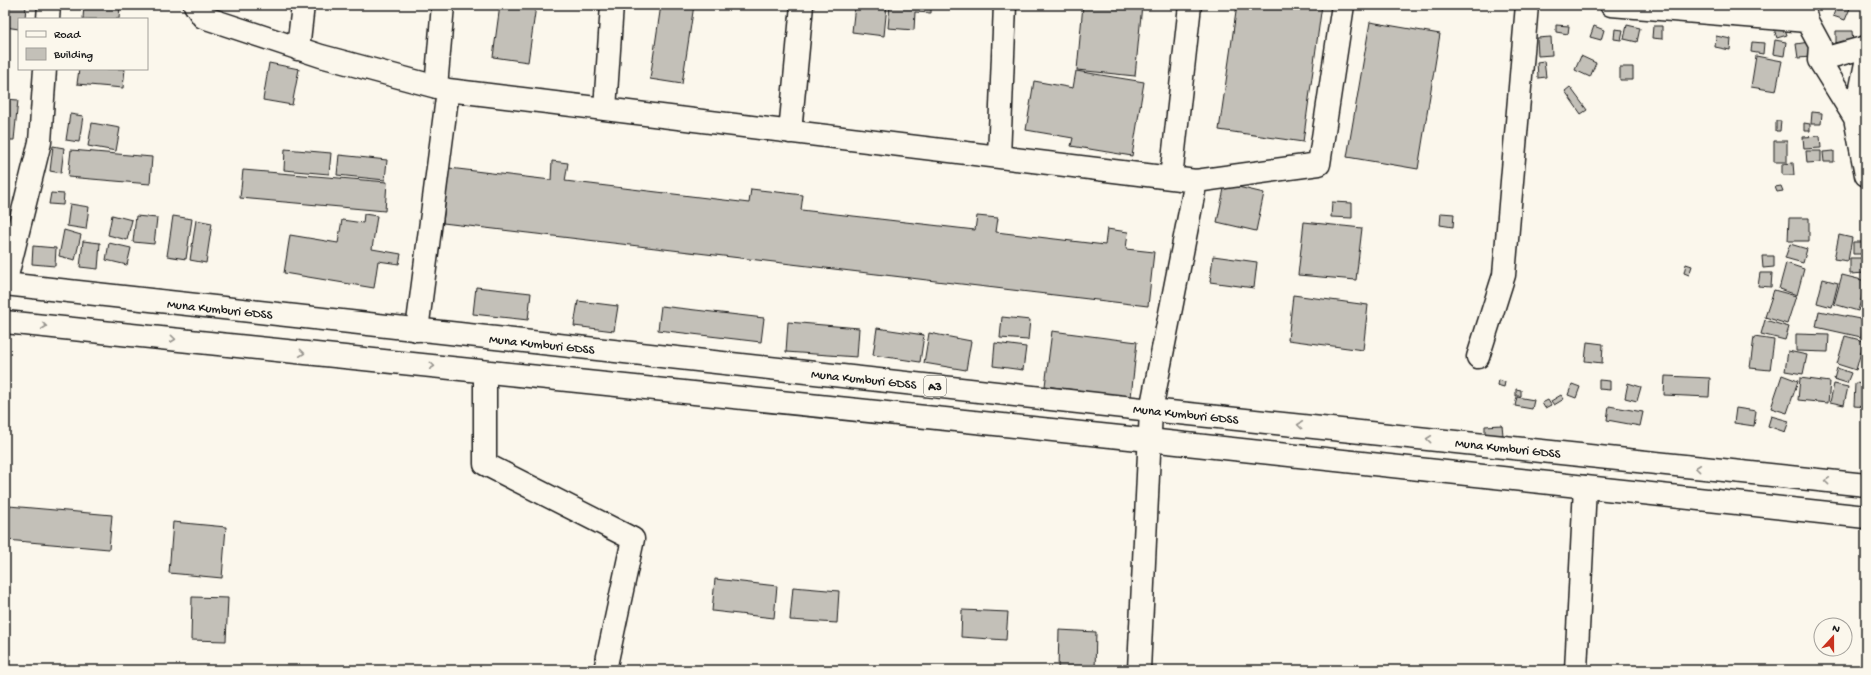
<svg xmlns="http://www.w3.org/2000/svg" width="1871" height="675" viewBox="0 0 1871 675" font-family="'Gochi Hand',sans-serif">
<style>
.building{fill:#c3c0b8;stroke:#1c1c1c}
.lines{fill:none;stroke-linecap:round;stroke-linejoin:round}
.minor-casing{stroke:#1c1c1c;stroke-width:25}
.highway-casing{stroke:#1c1c1c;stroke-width:25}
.minor{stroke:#fbf7ec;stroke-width:22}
.highway{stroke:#fbf7ec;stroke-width:22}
.oneway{stroke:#97948e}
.labels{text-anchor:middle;stroke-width:3.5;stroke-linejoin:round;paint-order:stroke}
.shield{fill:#fbf7ec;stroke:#5f5e5a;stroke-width:1}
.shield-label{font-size:12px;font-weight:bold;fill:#1c1c1c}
.street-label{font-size:13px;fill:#1c1c1c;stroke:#fbf7ec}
</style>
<rect width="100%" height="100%" fill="#fbf7ec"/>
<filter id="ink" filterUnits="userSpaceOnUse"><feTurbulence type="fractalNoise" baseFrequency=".025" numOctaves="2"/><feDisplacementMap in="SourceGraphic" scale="8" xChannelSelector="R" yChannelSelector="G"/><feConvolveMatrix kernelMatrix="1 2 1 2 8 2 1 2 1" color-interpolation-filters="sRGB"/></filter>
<g filter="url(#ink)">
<path class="building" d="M5 5H26L25 19H19V29L5 27Z
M84 5H120L119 19H83Z
M500 5 536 6 528 62 493 57Z
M661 5H694L682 84 650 79Z
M855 5H887L884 36 852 32Z
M890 5H931V13L915 12 914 30 888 28Z
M1083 5H1142L1135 76 1077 70Z
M1237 5H1322L1303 142 1219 130Z
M1837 5 1851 6 1845 20 1833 16Z
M1370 22 1440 34 1418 169 1347 157Z
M1556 25 1569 26 1568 34 1556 32Z
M1627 25 1640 28 1637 42 1624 39Z
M1594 26 1604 30 1601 40 1590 37Z
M1653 26H1662V39L1652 38Z
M1784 26 1787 35 1777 38 1774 29Z
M1615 29 1623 30 1621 40 1614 39Z
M1836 31H1852L1853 43H1836Z
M1716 36 1731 39 1730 50 1715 47Z
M1551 37 1552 55 1538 56 1537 38Z
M1775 40 1786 42 1784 56 1773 54Z
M1752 42 1764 43 1763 54 1751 52Z
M1809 42 1811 57 1798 58 1796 44Z
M1581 56 1596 63 1590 77 1575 70Z
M1756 56 1782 61 1776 91 1751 87Z
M1544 61 1546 77 1538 78 1537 62Z
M269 63 299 69 292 105 263 100Z
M1620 67H1633V80H1620Z
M79 69H125L123 88 77 84Z
M1076 71 1144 82 1132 156 1071 146 1073 138 1026 130 1034 81 1073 88Z
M1570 87 1587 110 1581 114 1565 91Z
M5 99 18 100 14 140H5Z
M1812 112 1822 113 1821 124H1811Z
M70 114 83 116 79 142 66 140Z
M1776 121H1781L1780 131H1776Z
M92 123 120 128 116 151 88 146Z
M1804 123 1810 124V131H1804Z
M1820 136 1821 148 1804 149 1803 137Z
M1774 141H1787V162H1774Z
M53 146 64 148 61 173 50 171Z
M285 149 331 153 329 174 284 170Z
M71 150 152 157 150 184 68 177Z
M1806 151H1821V162L1807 163Z
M1834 151V162H1824L1823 152Z
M339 155 387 160 385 180 337 175Z
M552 161 568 163 565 181 749 203 751 189 803 195 801 210 975 230 977 216 998 218 996 232 1105 245 1107 229 1128 232 1126 249 1154 252 1148 306 443 223 449 168 551 180Z
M1793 163 1794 175H1782V164Z
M243 170 387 182 385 211 240 198Z
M1225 184 1264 193 1256 231 1217 222Z
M1781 186 1783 191 1777 192 1775 187Z
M51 193 64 194 63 205 49 204Z
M1332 202 1352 203V218L1331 217Z
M70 204 89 207 86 229 67 226Z
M1441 213 1454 214 1453 227 1440 225Z
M364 214 377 216 372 249 401 254 399 264 378 261 374 288 284 273 290 235 338 243 342 220 363 223Z
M112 215 132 220 127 240 108 235Z
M136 216 157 218 154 244 133 242Z
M173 216 192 219 186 259 167 256Z
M1789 218H1809V241H1788Z
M196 220 212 223 206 263 190 260Z
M1304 222 1362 228 1356 280 1298 275Z
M64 230 81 235 75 260 59 256Z
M1839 235 1852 238 1848 261 1834 259Z
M83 241 100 243 98 269 80 267Z
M1853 242H1865V254H1853Z
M109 243 131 248 127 265 106 260Z
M1790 244 1807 249 1803 263 1785 258Z
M33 246 56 248 55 266 32 264Z
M1213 256 1257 262 1254 288 1210 282Z
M1762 256H1774V267L1763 268Z
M1850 258H1866V273L1850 274Z
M1786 263 1804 269 1797 295 1779 289Z
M1686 264 1692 266 1689 275 1684 273Z
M1760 273H1772L1771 287 1758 286Z
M1842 275 1866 281 1858 311 1834 304Z
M1823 279 1838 283 1832 307 1817 303Z
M476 287 531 293 528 320 473 314Z
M1774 290 1796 296 1787 324 1765 317Z
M1293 295 1368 305 1363 350 1288 340Z
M578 301 618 306 614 331 574 326Z
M661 306 764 318 761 342 658 330Z
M1819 311 1865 320 1861 337 1816 327Z
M1002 317 1030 320 1028 340 1000 338Z
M1765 320 1789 327 1785 340 1761 334Z
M788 322 859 328 857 357 786 352Z
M877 328 924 335 920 362 873 355Z
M1052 331 1137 342 1131 397 1045 386Z
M929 333 971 341 966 370 924 363Z
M1796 334 1829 335 1828 352 1796 351Z
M1845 336 1864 341 1856 370 1837 364Z
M1754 337 1774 340 1770 370 1750 368Z
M1587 342 1603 344 1602 363 1585 361Z
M995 343 1026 347 1023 370 993 366Z
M1788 351 1807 355 1803 374 1785 371Z
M1866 353V376H1863Z
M1837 368 1851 373 1847 383 1834 379Z
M1782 375 1798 381 1787 413 1771 408Z
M1665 376 1710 378 1709 397 1664 395Z
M1800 378 1830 382 1828 403 1798 400Z
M1498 380 1505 382 1504 387 1497 385Z
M1599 380 1610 381V390L1599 389Z
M1628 383 1641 387 1637 401 1625 398Z
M1855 383 1866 384V407L1854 406Z
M1572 384 1580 387 1576 398 1568 395Z
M1834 384 1848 387 1844 405 1830 402Z
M1516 389 1521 390V396H1516Z
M1561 395 1564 399 1554 405 1551 401Z
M1517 397 1534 400 1532 409 1515 406Z
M1548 400 1551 405 1545 408 1542 403Z
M1609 406 1643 412 1640 426 1607 420Z
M1736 408 1756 411 1754 426 1734 423Z
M1771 416 1789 421 1785 432 1768 426Z
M1502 425 1503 435 1485 436V426Z
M9 506 112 515 109 549 6 540Z
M173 522 226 527 222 578 169 573Z
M715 579 777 586 774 618 712 611Z
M793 587 839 591 837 623 790 620Z
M192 597 228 598 226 641 191 640Z
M962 610 1008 612 1006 640 961 637Z
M1059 630 1096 632 1095 670H1058Z"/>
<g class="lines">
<g class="minor-casing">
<path id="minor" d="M195 5 203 17 321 56 448 90 1196 181 1319 164 1343 5
M1611 5 1807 21
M1803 5 1807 21 1820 45 1819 60 1855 118
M48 19 49 5
M298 49 303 5
M1819 60 1866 47
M1866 63 1855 118 1866 175
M436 87 443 5
M605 109 612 5
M790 132 802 5
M999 157 1005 5
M1171 178 1190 5
M5 284 40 142 45 69
M417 330 448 90
M1478 357 1504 275 1527 5
M485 372V464L633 539 605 670
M1139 670 1151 410 1196 181
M1576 670 1585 487"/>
</g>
<g class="highway-casing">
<path id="highway" d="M5 284 1151 410 1866 485
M5 322 1149 440 1866 517"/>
</g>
<use href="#minor" class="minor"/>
<use href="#highway" class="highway"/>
</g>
<defs><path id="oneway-chevron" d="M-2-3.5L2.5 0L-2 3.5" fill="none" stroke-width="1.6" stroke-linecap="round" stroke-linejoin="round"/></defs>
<g class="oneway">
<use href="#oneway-chevron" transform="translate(44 326) rotate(6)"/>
<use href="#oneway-chevron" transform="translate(173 339) rotate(6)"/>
<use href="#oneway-chevron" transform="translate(302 353) rotate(6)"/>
<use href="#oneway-chevron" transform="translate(432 366) rotate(6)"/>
<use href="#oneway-chevron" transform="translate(1300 425) rotate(-174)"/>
<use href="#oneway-chevron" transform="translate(1429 439) rotate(-174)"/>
<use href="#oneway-chevron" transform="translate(1698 468) rotate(-174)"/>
<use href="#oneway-chevron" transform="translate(1827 481) rotate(-174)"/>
</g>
</g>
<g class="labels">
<rect class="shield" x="924" y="376" width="22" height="20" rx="3"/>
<g class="shield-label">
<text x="935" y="390">A3</text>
</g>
<g class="street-label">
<text transform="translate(220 308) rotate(6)" y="5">Muna Kumburi GDSS</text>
<text transform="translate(542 343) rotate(6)" y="5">Muna Kumburi GDSS</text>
<text transform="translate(864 378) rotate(6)" y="5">Muna Kumburi GDSS</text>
<text transform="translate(1186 413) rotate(6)" y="5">Muna Kumburi GDSS</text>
<text transform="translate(1508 447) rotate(6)" y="5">Muna Kumburi GDSS</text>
</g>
</g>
<rect width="1871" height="675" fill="none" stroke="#fbf7ec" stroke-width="20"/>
<rect x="10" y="10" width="1851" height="655" fill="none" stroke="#1c1c1c" stroke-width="1.5" filter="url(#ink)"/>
<rect x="18" y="18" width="130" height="52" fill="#fbf7ec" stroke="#a29f99"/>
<rect x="26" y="31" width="20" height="6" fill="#fbf7ec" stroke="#a29f99"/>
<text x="54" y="38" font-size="12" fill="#1c1c1c">Road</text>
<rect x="26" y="48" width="20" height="12" fill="#c3c0b8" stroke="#a29f99"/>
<text x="54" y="58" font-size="12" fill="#1c1c1c">Building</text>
<g transform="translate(1833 637) rotate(21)"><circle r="19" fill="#fbf7ec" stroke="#a29f99"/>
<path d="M0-3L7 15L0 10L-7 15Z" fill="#c8321e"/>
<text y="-6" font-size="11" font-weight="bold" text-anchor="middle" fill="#1c1c1c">N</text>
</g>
</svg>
